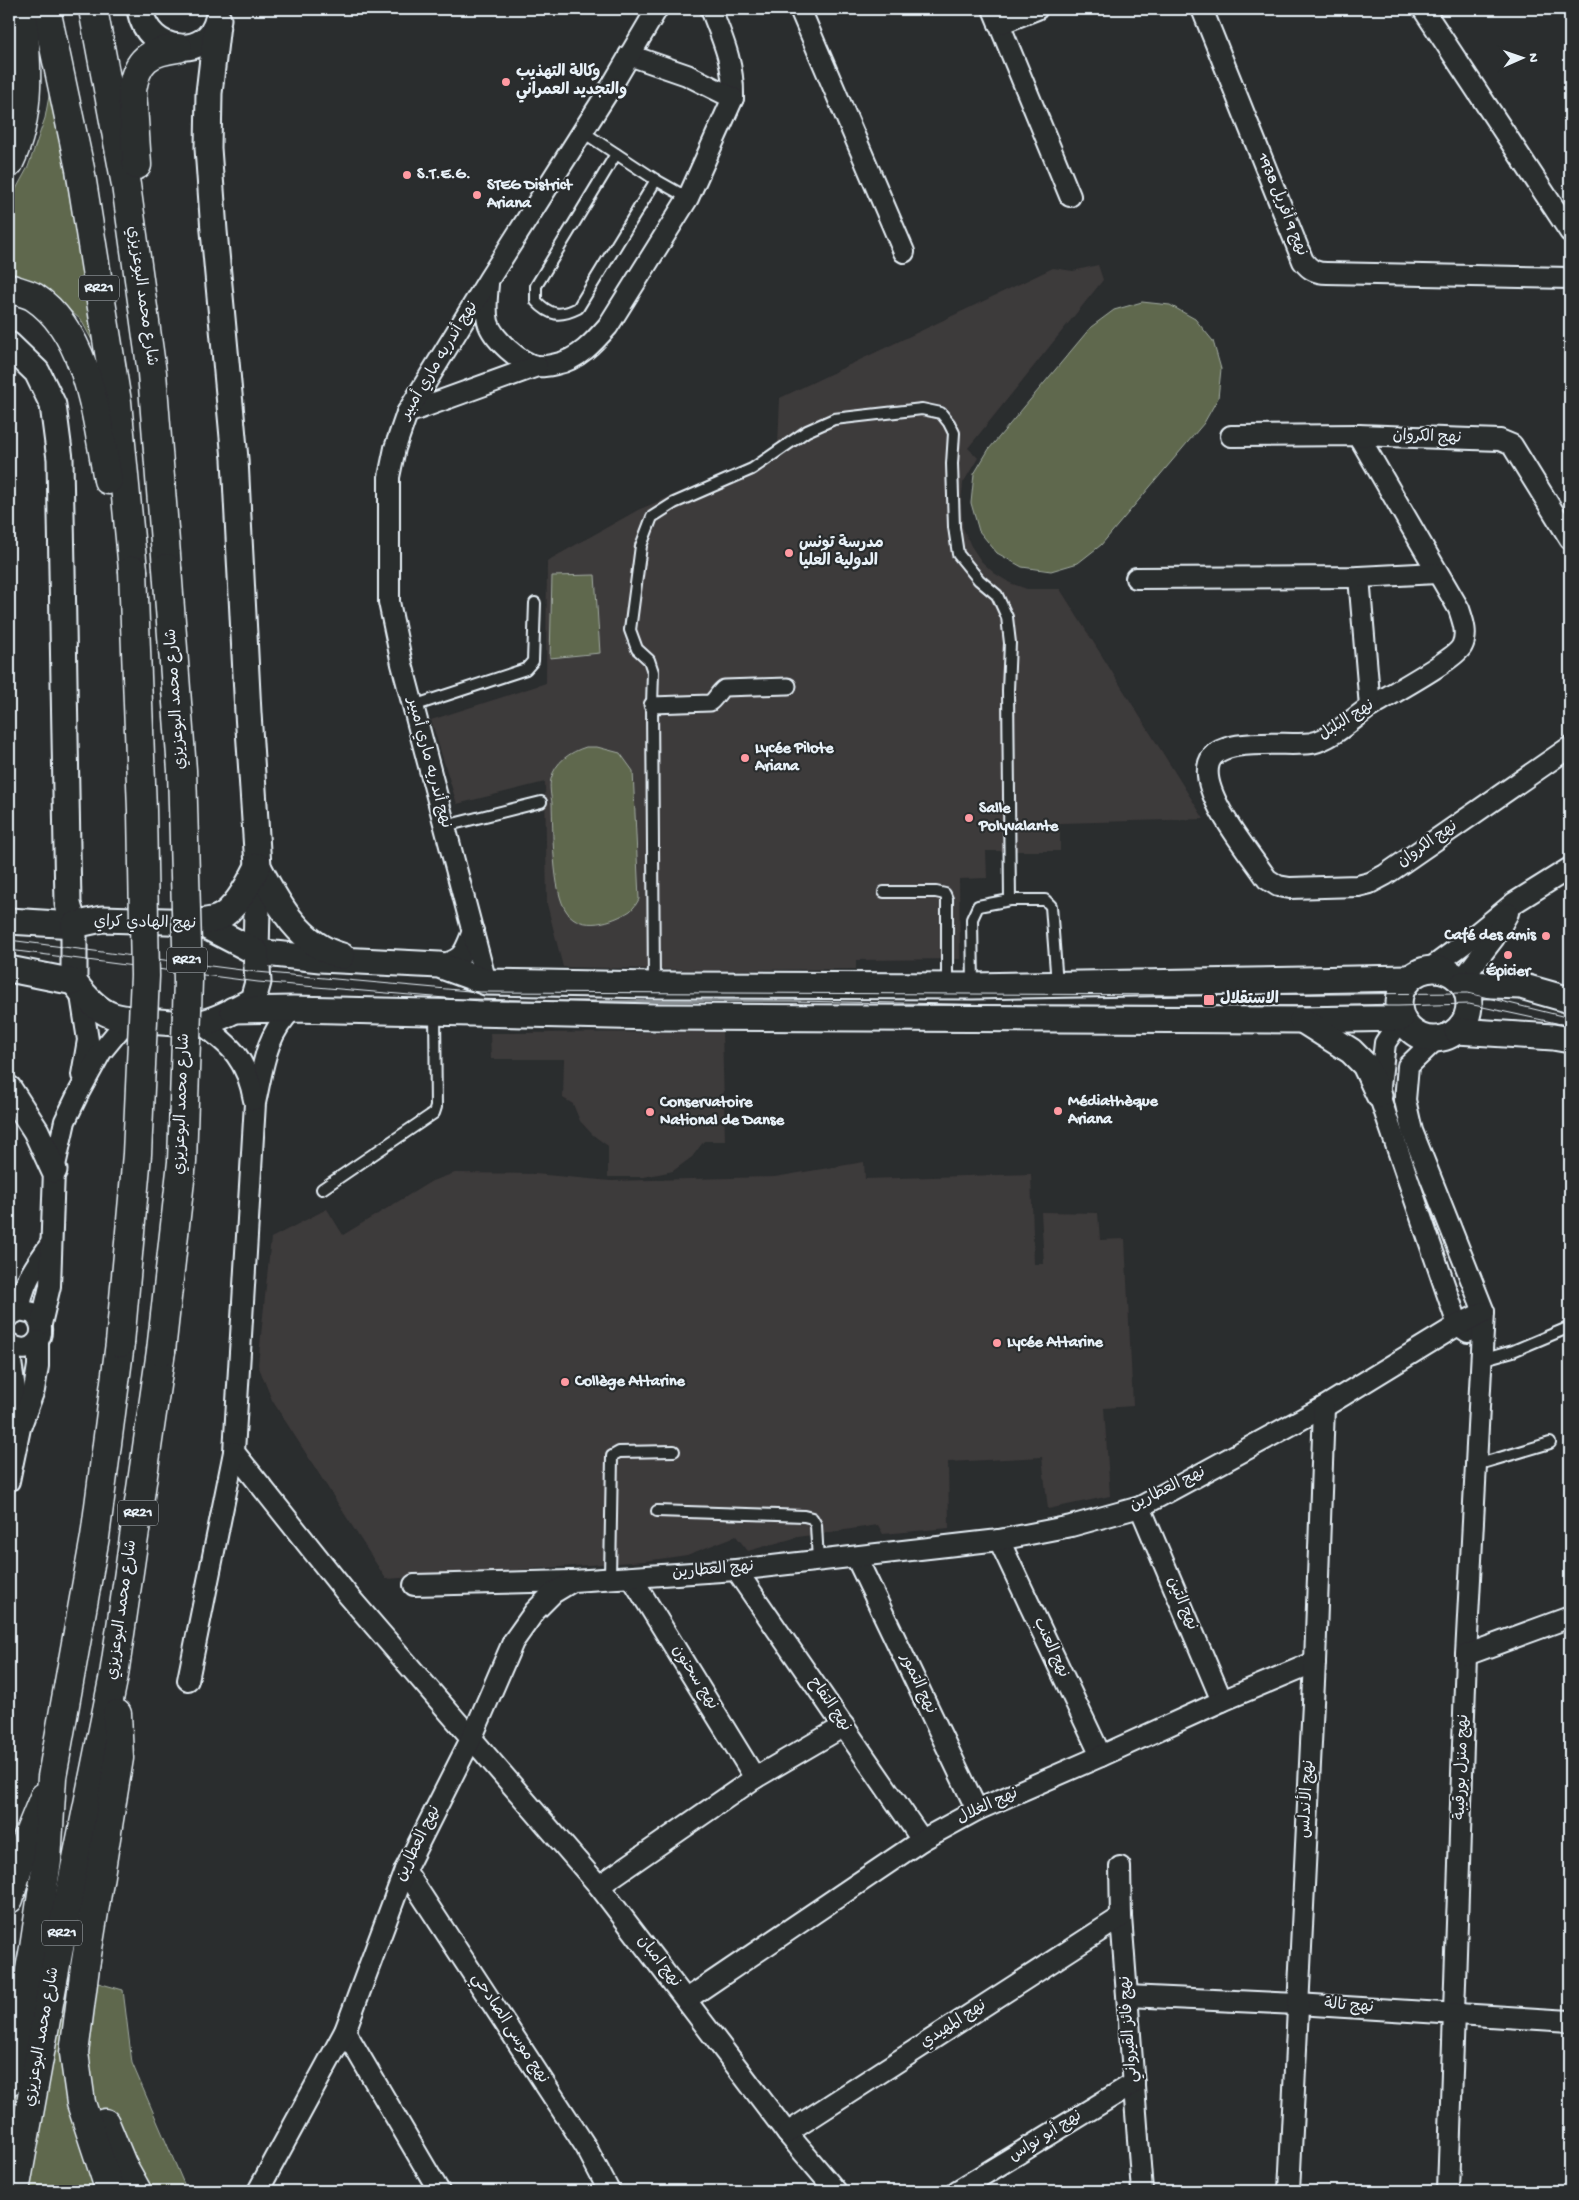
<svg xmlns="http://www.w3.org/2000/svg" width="1579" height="2200" viewBox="0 0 1579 2200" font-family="'Gochi Hand','Playpen Sans Arabic',sans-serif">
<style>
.built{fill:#3e3a3b}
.green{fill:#5e674e;stroke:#a3aca3}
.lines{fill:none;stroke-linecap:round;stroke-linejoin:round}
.service-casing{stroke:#e8f1f8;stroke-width:14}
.pedestrian-casing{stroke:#e8f1f8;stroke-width:19}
.minor-casing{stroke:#e8f1f8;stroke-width:24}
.tertiary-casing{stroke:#e8f1f8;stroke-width:29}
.motorway-casing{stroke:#e8f1f8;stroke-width:31}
.service{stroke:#2a2d2e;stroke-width:10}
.pedestrian{stroke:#2a2d2e;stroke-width:15}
.minor{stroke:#2a2d2e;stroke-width:20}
.tertiary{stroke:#2a2d2e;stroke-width:25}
.motorway{stroke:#2a2d2e;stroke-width:28}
.tram{stroke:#e8f1f8;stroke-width:1}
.motorway-bridge-casing{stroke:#e8f1f8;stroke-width:31;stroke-linecap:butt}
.motorway-bridge{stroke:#2a2d2e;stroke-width:28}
.poi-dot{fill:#ff9aa2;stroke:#2a2d2e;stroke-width:2}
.labels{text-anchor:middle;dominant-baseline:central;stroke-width:4.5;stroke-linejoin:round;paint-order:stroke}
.shield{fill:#2a2d2e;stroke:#afb6bb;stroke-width:1}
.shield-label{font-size:15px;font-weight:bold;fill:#e8f1f8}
.poi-label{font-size:16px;font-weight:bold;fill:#e8f1f8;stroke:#2a2d2e;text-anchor:start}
.street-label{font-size:16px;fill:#e8f1f8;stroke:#2a2d2e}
</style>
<rect width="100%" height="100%" fill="#2a2d2e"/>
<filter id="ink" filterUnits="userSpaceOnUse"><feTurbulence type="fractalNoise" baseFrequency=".02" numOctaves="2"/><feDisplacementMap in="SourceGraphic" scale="10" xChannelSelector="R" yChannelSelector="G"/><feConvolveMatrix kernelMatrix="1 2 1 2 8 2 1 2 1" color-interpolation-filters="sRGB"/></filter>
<g filter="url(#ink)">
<g class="built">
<polygon points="1098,265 1103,280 968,448 978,458 963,483 961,503 963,528 971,546 981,561 994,573 1010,583 1027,589 1060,589 1204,819 1060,823 1060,851 986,851 987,878 959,879 960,959 856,960 856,969 705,970 563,967 547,904 545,782 457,804 431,720 546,683 547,561 638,510 705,482 748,467 778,446 780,398 1053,268 1073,271"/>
<polygon points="722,1032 725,1141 704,1141 692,1157 673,1171 644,1177 608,1177 608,1146 593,1135 580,1121 573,1104 563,1098 564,1059 491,1059 490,1033"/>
<polygon points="864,1162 865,1179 1031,1174 1034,1264 1044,1264 1041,1212 1098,1213 1100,1240 1125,1239 1133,1406 1104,1408 1110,1496 1048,1509 1042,1457 948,1462 949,1528 883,1534 878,1525 798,1537 748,1551 736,1536 687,1555 645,1561 386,1579 272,1400 258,1365 271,1238 327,1209 343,1235 432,1181 455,1173 535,1174 611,1181 775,1177"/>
</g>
<g class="green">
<polygon points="51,85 94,344 81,320 49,292 9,278 9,202 28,167 45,118"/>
<polygon points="1142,302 1170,305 1195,319 1213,341 1221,369 1218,398 1204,423 1101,545 1078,563 1051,571 1022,567 997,553 979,531 971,503 974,474 989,449 1091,327 1114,310"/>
<polygon points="595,575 600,653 550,658 552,576"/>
<path d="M586,747H597L620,753L633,771L639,899C637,903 634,908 630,911C613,922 581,932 567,912C552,893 553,828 552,803C551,796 549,786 551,779C555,762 570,752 586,747Z"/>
<polygon points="9,1958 123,1990 132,2063 187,2191 9,2191"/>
</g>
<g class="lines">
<g class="service-casing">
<g id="service">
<polyline points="583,132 656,180 688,198"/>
<path d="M616,154L536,286V301C550,316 560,317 578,308L656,180"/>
<polyline points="413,706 526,669 533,661 535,603"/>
<polyline points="445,826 541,802"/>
<polyline points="884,892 936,892 945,894 947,899 947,985"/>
<polyline points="1010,900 1045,900 1051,906 1057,984"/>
<polyline points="654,984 652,705 653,672 649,660 637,649 630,630 641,546 652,517 674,503 752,469 807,431 834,419 922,409 941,413 949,423 954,433 952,464 954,527 958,554 979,580 997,595 1007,617 1010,643 1008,690 1010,900 978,906 972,919 973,985"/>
<polyline points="322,1189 434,1113 436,1107 435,1013"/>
<polyline points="1481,1360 1513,1351 1570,1327"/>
<polyline points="1476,1465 1550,1443"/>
<polyline points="657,1511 804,1516 812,1518 816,1525 818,1561"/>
<polyline points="610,1578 612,1456 619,1452 674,1451"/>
</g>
</g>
<g class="pedestrian-casing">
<path id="pedestrian" d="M652,705L710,703C716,699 718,692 724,688L788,686"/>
</g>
<g class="minor-casing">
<g id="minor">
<path d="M711,9C723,40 734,64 733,98"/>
<polyline points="800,9 904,252"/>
<polyline points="993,9 1070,196"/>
<path d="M1202,9L1303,261C1310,270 1316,273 1327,273L1570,278"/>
<polyline points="1423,9 1570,232"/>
<polyline points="999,24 1037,9"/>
<path d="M488,284C487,297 485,309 488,322C492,338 521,364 537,366C543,367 551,365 556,364C578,360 594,342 608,326L688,198L733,98L687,75L629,55"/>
<polyline points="407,413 537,366"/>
<path d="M1358,435L1459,609C1463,621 1468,634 1462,646C1455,660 1387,696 1370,707C1352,719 1334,738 1312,743C1289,747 1218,735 1209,763C1199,794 1250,853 1267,879L1278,886L1290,888L1358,886L1370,883L1385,875L1570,747"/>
<polyline points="1231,436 1358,435 1500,440 1512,445 1570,539"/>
<polyline points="1359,577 1370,707"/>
<polyline points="1136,578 1359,577 1437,573"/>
<path d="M439,965C464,960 464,953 473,931"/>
<polyline points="1431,968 1465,943 1514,903 1570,868"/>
<polyline points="1461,981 1494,938 1508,913"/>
<polyline points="486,982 402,664 389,602 389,477 395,448 407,413 489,279 611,87 657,9"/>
<polyline points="80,989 88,1040 82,1075"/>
<path d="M293,1009C265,1035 263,1068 255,1103L234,1452L347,1594L599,1886L787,2133L836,2191"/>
<polyline points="1401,1019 1385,1043 1379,1095 1458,1325 1468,1332"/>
<path d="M200,1023C232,1046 247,1060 254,1100"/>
<polyline points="1436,1039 1408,1066 1405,1100 1412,1131 1484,1312 1466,1655 1448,2191"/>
<path d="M20,1310C22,1283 35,1267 50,1245"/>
<path d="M9,1316L20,1310L33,1313C54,1333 30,1361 9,1343"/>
<polyline points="41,1324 50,1286 54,1170 65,1121 79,1092 101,1052 128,1019"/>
<polyline points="11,1345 11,1362 20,1424"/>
<polyline points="9,1481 20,1428 34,1390 38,1366 38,1341"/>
<polyline points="1140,1507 1222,1701"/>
<polyline points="999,1540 1101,1756"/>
<polyline points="856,1557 977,1810"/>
<polyline points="736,1570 922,1840"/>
<polyline points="632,1578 755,1778"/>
<polyline points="414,1585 571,1581"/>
<polyline points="1466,1655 1570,1617"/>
<polyline points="188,1680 234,1452"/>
<polyline points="1120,1867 1121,1917 1142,2191"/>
<polyline points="405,1870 586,2147 609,2191"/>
<polyline points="599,1886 755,1778 844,1726"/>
<polyline points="1128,1996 1297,2004 1570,2021"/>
<polyline points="687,1999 922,1840 977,1810 1101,1756 1222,1701 1315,1662"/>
<polyline points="345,2031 439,2191"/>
<polyline points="787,2133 1121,1917"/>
<polyline points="258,2191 345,2031 405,1870 472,1737 513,1642 535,1611 553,1593 573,1581 736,1570 999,1540 1071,1526 1140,1507 1324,1407 1458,1325 1484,1312"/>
<polyline points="957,2191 1134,2083"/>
<polyline points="1289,2191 1315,1662 1324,1407"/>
</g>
</g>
<g class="tertiary-casing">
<g id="tertiary">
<path d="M140,9C147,56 209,60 218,19"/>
<polyline points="217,24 209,93 208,148 214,231 235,459 248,713 258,866 256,952 320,959 439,965 486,982 654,985 973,986 1408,978"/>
<polyline points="9,345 37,372 53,405 60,459 68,904 74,925 9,921"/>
<path d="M260,870C278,904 301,946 342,956"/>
<path d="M102,919L198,922L256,952L258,982L253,1000C238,1008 217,1021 200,1023C185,1025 124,1020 111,1015C95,1009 83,994 74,982V925Z"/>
<path d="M198,922C204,921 212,921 218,918C235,911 250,882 258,866"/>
<circle cx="1434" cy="1004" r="35"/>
<polyline points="9,969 74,982"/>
<polyline points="1463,984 1521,986 1570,1000"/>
<polyline points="233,1010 293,1009 656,1017 1302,1020 1401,1018"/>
<polyline points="1302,1020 1351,1051 1365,1065 1379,1095"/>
<polyline points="1457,1031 1553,1037 1570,1040"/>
<polyline points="9,1089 36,1131 54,1170"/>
</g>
</g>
<g class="motorway-casing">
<g id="motorway">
<polyline points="46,9 80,169 117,402 133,570"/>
<polyline points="93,9 126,185 152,373 167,568"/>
<path d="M9,163C32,115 27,60 22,9"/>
<path d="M137,165L132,90C137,59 149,52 178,48"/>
<path d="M9,288C17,291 27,293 34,297C89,333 97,421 108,480"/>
<polyline points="9,1899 24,1846 44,1797"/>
<polyline points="9,2081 34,1948 47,1861 52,1777 95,1537 120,1343"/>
<polyline points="105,2123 122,2164 137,2191"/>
<polyline points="15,2191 58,1953 114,1675 161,1351"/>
<polyline points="110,2191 81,2103 74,2053 85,1967 119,1758 117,1714"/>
</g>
</g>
<use href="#service" class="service"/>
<use href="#pedestrian" class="pedestrian"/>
<use href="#minor" class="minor"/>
<use href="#tertiary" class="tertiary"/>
<use href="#motorway" class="motorway"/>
<g class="tram">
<polyline points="9,940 257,972 480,992 1210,995 1468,993 1570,1018"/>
<polyline points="9,950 258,982 480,1001 792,1001 1007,1005 1398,1006 1469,1004 1570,1026"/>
</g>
<g class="motorway-bridge-casing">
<g id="motorway-bridge">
<polyline points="120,1343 137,1154 145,976 142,810 133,570"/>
<polyline points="161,1351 182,1162 188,980 182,770 167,568"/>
</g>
</g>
<use href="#motorway-bridge" class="motorway-bridge"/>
</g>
</g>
<g class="poi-dot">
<circle cx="506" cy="82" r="5"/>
<circle cx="407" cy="175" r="5"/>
<circle cx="477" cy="195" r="5"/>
<circle cx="789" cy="553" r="5"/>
<circle cx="745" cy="758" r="5"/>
<circle cx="969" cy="818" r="5"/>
<circle cx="1546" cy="936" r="5"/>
<circle cx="1508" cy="955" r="5"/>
<rect x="1203" y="994" width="12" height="12" rx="2.5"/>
<circle cx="1058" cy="1111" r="5"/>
<circle cx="650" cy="1112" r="5"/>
<circle cx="997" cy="1343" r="5"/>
<circle cx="565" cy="1382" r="5"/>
</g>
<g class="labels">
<g class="shield">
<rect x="79" y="275.5" width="40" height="25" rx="4"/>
<rect x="167" y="947.5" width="40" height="25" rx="4"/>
<rect x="118" y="1500.5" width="40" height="25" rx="4"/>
<rect x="42" y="1920.5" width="40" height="25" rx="4"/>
</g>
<g class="shield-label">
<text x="99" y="288">RR21</text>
<text x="187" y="960">RR21</text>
<text x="138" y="1513">RR21</text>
<text x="62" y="1933">RR21</text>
</g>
<g class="poi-label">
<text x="516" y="73">وكالة التهذيب<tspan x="516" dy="18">والتجديد العمراني</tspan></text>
<text x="417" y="175">S.T.E.G.</text>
<text x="487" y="186">STEG District<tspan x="487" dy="18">Ariana</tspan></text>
<text x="799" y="544">مدرسة تونس<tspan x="799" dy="18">الدولية العليا</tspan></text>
<text x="755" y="749">Lycée Pilote<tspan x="755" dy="18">Ariana</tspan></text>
<text x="979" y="809">Salle<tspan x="979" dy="18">Polyvalante</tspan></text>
<text x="1536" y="936" text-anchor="end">Café des amis</text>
<text x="1508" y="972" text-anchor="middle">Épicier</text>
<text x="1220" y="1000">الاستقلال</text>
<text x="1068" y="1102">Médiathèque<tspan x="1068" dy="18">Ariana</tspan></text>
<text x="660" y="1103">Conservatoire<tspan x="660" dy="18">National de Danse</tspan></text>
<text x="1007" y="1343">Lycée Attarine</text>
<text x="575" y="1382">Collège Attarine</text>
</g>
<g class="street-label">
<text transform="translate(1281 205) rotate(68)">نهج 9 أفريل 1938</text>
<text transform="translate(141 296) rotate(82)">شارع محمد البوعزيزي</text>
<text transform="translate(440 361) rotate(-59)">نهج أندريه ماري أمبير</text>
<text transform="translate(1427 438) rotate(2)">نهج الكروان</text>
<text transform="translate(177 699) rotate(-94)">شارع محمد البوعزيزي</text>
<text transform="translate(1347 721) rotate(-32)">نهج البلبل</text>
<text transform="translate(428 763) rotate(75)">نهج أندريه ماري أمبير</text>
<text transform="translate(1428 845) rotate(-35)">نهج الكروان</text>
<text transform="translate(145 924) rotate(1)">نهج الهادي كراي</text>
<text transform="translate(183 1104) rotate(-88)">شارع محمد البوعزيزي</text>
<text transform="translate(1168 1490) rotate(-26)">نهج العطارين</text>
<text transform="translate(713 1571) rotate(-5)">نهج العطارين</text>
<text transform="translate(1181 1604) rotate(67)">نهج التين</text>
<text transform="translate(123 1610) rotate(-82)">شارع محمد البوعزيزي</text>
<text transform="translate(1050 1648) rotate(65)">نهج العنب</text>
<text transform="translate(694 1678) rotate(58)">نهج سحنون</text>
<text transform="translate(917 1684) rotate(65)">نهج التمور</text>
<text transform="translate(829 1705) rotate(55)">نهج التفاح</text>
<text transform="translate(1463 1767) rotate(-88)">نهج منزل بورقيبة</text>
<text transform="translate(1308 1799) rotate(-87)">نهج الأندلس</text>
<text transform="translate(988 1807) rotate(-25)">نهج الغلال</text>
<text transform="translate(419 1844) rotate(-64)">نهج العطارين</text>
<text transform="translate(658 1962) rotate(52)">نهج امبان</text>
<text transform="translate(1349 2007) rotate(4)">نهج تالة</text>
<text transform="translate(954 2025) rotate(-33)">نهج المهيدي</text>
<text transform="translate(509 2029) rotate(57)">نهج موسى الصادحي</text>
<text transform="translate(1130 2029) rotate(-94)">نهج فائز القيرواني</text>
<text transform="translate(43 2037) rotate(-80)">شارع محمد البوعزيزي</text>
<text transform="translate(1046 2137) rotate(-32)">نهج أبو نواس</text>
</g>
</g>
<rect width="1579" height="2200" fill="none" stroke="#2a2d2e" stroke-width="30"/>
<rect x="15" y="15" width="1549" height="2170" fill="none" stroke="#e8f1f8" stroke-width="2" filter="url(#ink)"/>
<g transform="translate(1522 58) rotate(88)" stroke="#2a2d2e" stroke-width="4" paint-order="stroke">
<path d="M0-4L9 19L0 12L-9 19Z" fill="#e8f1f8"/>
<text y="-8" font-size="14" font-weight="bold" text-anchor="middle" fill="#e8f1f8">N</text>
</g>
</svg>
